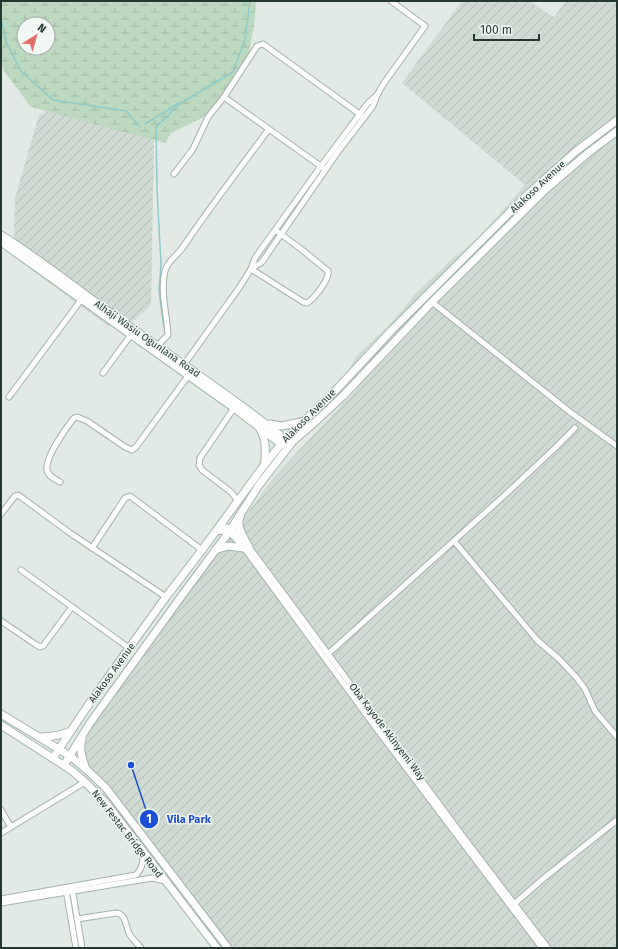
<svg xmlns="http://www.w3.org/2000/svg" width="618" height="949" viewBox="0 0 618 949" font-family="'Fira Sans',sans-serif">
<style>
.industrial{fill:url(#industrial-furrows);fill-rule:evenodd}
.wetland{fill:url(#wetland-marsh);fill-rule:evenodd}
.lines{fill:none;stroke-linecap:round;stroke-linejoin:round}
.stream{stroke:#8ecac8;stroke-width:1.5}
.street-casing{stroke:#a4b1aa;stroke-width:7}
.secondary-casing{stroke:#a1b4aa;stroke-width:9}
.street{stroke:#fff;stroke-width:5}
.secondary{stroke:#fff;stroke-width:7}
.labels{text-anchor:middle;dominant-baseline:central;stroke-width:3;stroke-linejoin:round;paint-order:stroke}
.street-label{font-size:10px;fill:#23392f;stroke:#f1f7f3}
.leader{fill:none;stroke:#1d4ed8;stroke-width:1.5}
.callout-dot{fill:#1d4ed8;stroke:#f1f7f3;stroke-width:1.5}
.mark-label{font-size:12px;text-anchor:middle;font-weight:bold;fill:#fff}
.callout-label{font-size:11px;text-anchor:middle;font-weight:bold;fill:#1d4ed8;stroke:#f1f7f3;stroke-width:3;stroke-linejoin:round;paint-order:stroke}
</style>
<defs>
<pattern id="industrial-furrows" width="10" height="10" patternUnits="userSpaceOnUse"><rect width="10" height="10" fill="#cfdad3"/><path d="M-1 1l2-2M0 10L10 0M9 11l2-2" fill="none" stroke="#b1bcb5"/></pattern>
<pattern id="wetland-marsh" width="20" height="14" patternUnits="userSpaceOnUse"><rect width="20" height="14" fill="#bcd9bf"/><path d="M1 5h8M5 5V1M11 12h8M15 12V8" fill="none" stroke="#a1bba4"/></pattern>
</defs>
<rect width="100%" height="100%" fill="#e1eae4"/>
<g class="industrial">
<path d="M116,1L140,118L154,140L151,305L135,320L108,326L13,256L15,198L39,115L45,114L49,105L45,87L7,18ZM24,24H48V48H24Z"/>
<polygon points="462,1 529,1 554,17 566,1 617,1 617,948 230,948 140,828 81,763 79,740 274,477 357,389 349,370 356,356 391,323 415,295 451,260 478,238 525,185 402,83"/>
</g>
<path class="wetland" d="M1,1H256L254,26L249,53L225,101L200,119L171,133L165,143L31,107L4,71L1,61ZM24,24H48V48H24Z"/>
<g class="lines">
<g class="stream">
<polyline points="1,19 6,42 21,71 53,100 126,111 139,126"/>
<polyline points="183,102 233,72 245,39 250,1"/>
<polyline points="145,124 179,103"/>
<polyline points="164,328 159,291 161,264 157,189 156,127 182,102"/>
</g>
<g class="street-casing">
<g id="street">
<polyline points="224,97 257,46 263,44 361,115"/>
<polyline points="174,174 193,149 208,117 224,97 322,167"/>
<polyline points="251,269 262,262 337,153 373,106 377,95 384,83 425,26 391,1"/>
<path d="M251,269L303,302L307,303C314,299 330,279 328,271L301,249L278,232"/>
<polyline points="432,302 570,412 617,446"/>
<path d="M157,346L168,335C167,314 160,292 165,271C168,260 177,256 183,247C210,207 240,168 269,129"/>
<polyline points="183,366 239,288 251,269 255,258 321,166 368,103 377,95"/>
<polyline points="103,373 133,332"/>
<polyline points="9,397 81,300"/>
<polyline points="234,408 200,458 199,465 202,470 231,492 238,501"/>
<path d="M60,482C55,479 48,476 47,470C45,457 66,428 74,418L77,417L87,421L125,447L132,450L136,447L188,376"/>
<polyline points="1,514 15,496 18,495 21,497 70,533 166,597"/>
<polyline points="220,526 232,528 252,551 462,835 548,948"/>
<polyline points="216,531 229,532 244,548 376,728 542,948"/>
<polyline points="454,541 537,640 558,658 576,677 585,689 595,711 617,737"/>
<polyline points="92,548 125,498 130,496 202,550"/>
<polyline points="21,570 129,648"/>
<polyline points="1,621 35,644 40,647 43,646 72,607"/>
<polyline points="329,653 506,494 554,449 575,428"/>
<polyline points="1,810 11,827"/>
<polyline points="1,833 85,782"/>
<polyline points="72,888 82,948"/>
<polyline points="66,890 76,948"/>
<path d="M1,899L136,875C143,868 143,861 143,852"/>
<polyline points="1,903 152,878 165,881"/>
<polyline points="513,905 544,878 617,820"/>
<path d="M77,919L116,913C126,914 125,925 129,933C131,938 137,943 141,948"/>
</g>
</g>
<g class="secondary-casing">
<g id="secondary">
<path d="M1,235C40,259 75,288 112,314C168,354 225,392 279,434L285,441H288"/>
<polyline points="1,242 234,408 281,444 285,445"/>
<polyline points="270,424 282,426 305,421"/>
<path d="M260,429C267,441 265,451 265,464"/>
<path d="M240,517C236,527 244,538 249,547"/>
<polyline points="215,550 228,546 244,548"/>
<polyline points="1,714 70,756 86,769 106,788 228,948"/>
<polyline points="1,725 71,770 85,782 107,804 217,948"/>
<path d="M39,737C51,737 60,736 71,731"/>
<path d="M82,738C79,750 82,758 86,769"/>
<polyline points="53,758 91,701 166,597 202,550 265,464 281,444 337,389 391,331 528,194 575,152 617,120"/>
<polyline points="64,765 90,723 183,594 229,532 259,485 293,441 314,423 343,396 432,302 546,189 588,153 617,131"/>
</g>
</g>
<use href="#street" class="street"/>
<use href="#secondary" class="secondary"/>
</g>
<g class="labels">
<g class="street-label">
<text transform="translate(538 187) rotate(-43)">Alakoso Avenue</text>
<text transform="translate(147 339) rotate(35)">Alhaji Wasiu Ogunlana Road</text>
<text transform="translate(309 416) rotate(-45)">Alakoso Avenue</text>
<text transform="translate(112 673) rotate(-54)">Alakoso Avenue</text>
<text transform="translate(387 732) rotate(53)">Oba Kayode Akinyemi Way</text>
<text transform="translate(127 834) rotate(52)">New Festac Bridge Road</text>
</g>
</g>
<path class="leader" d="M131 765L149 819"/>
<g class="callout-dot">
<circle cx="131" cy="765" r="4"/>
<circle cx="149" cy="819" r="10"/>
</g>
<g class="mark-label">
<text x="149" y="823">1</text>
</g>
<g class="callout-label">
<text x="189" y="823">Vila Park</text>
</g>
<rect width="618" height="949" fill="none" stroke="#23392f" stroke-width="4"/>
<g transform="translate(36 36) rotate(37)"><circle r="19" fill="#f1f7f3" stroke="#9faba5"/>
<path d="M0-3L7 15L0 10L-7 15Z" fill="#e36e66"/>
<text y="-6" font-size="11" font-weight="bold" text-anchor="middle" fill="#23392f">N</text>
</g>
<path d="M474 34v6h65v-6" fill="none" stroke="#23392f" stroke-width="2"/>
<text x="480" y="34" font-size="12" fill="#23392f" stroke="#f1f7f3" stroke-width="3" paint-order="stroke">100 m</text>
</svg>
